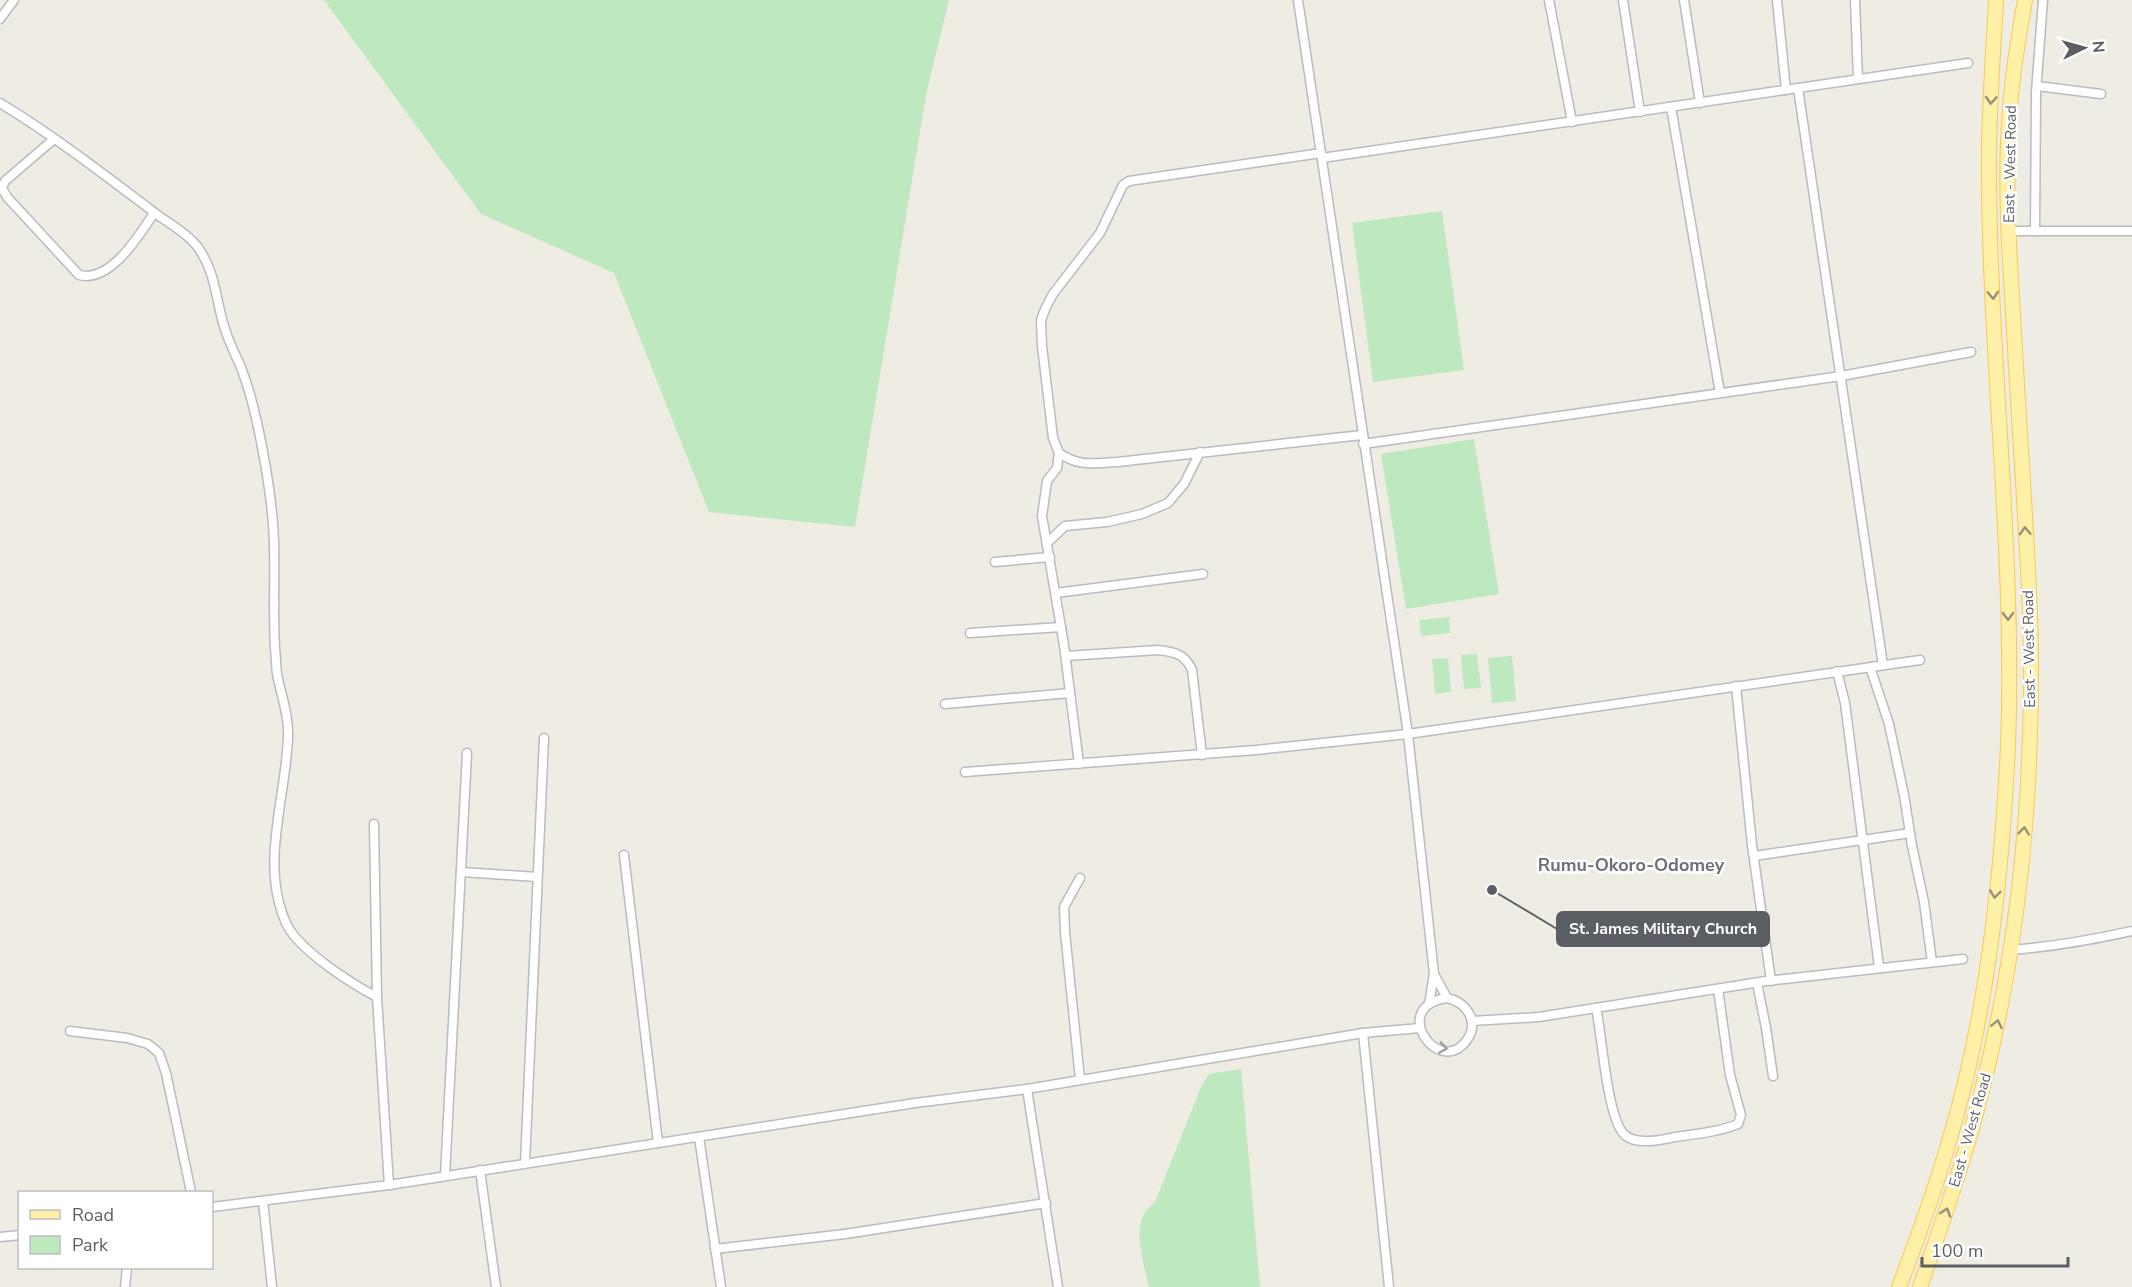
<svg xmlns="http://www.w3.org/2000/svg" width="2132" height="1287" viewBox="0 0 2132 1287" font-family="'Nunito Sans',sans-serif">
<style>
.green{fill:#bee8be}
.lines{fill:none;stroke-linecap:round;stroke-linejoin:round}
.minor-casing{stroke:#b8bbc0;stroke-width:11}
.primary-casing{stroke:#f9c951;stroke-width:16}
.minor{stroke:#fff;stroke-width:8}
.primary{stroke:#fff0a7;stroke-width:14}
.oneway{stroke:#94927b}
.oneway2{stroke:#9d9fa2}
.labels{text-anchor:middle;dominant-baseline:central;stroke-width:5;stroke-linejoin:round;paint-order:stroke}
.street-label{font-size:15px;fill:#5b5f64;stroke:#fff}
.quarter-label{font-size:18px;font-weight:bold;fill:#6c7177;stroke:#fff}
.leader{fill:none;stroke:#5b5f64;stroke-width:2}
.callout-dot{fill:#5b5f64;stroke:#fff;stroke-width:2}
.callout{fill:#5b5f64;stroke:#5b5f64;stroke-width:2}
.callout-label{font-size:16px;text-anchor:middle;font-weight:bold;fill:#fff}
</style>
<rect width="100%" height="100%" fill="#efece3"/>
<g class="green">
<polygon points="324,0 949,0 926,95 855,527 709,512 614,273 481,214"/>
<polygon points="1442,211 1464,370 1373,382 1352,223"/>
<polygon points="1474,439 1499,594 1406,609 1381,454"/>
<polygon points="1449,617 1450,633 1421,636 1419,620"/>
<polygon points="1477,654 1481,688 1464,689 1461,655"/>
<polygon points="1512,656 1516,701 1492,703 1488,658"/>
<polygon points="1448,658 1451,692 1435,694 1432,659"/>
<path d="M1241,1069L1260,1287H1149C1145,1269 1134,1234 1143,1216C1145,1211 1151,1206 1155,1202L1201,1087L1209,1074Z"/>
</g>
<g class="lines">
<g class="minor-casing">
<g id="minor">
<polyline points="1298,0 1408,734 1434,974 1429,1004"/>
<polyline points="1549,0 1572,122"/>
<polyline points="1623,0 1640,112"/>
<polyline points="1684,0 1700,103"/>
<polyline points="1777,0 1786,90"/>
<polyline points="1855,0 1858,79"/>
<polyline points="0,19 14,0"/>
<polyline points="2037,86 2101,94"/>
<polyline points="1798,88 1883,665"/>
<path d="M0,103C53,135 102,173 151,210C167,223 184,230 197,246C216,272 215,297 224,326C228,340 234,352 240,365C250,390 257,420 262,447C268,478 273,511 274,542C275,577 273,612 275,648C276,657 276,666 277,674C281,695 289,715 288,737C286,798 259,866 287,925C300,951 352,984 377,997"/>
<polyline points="1671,107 1720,393"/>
<path d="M54,139L5,181L2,188L7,197L79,275C111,283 140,234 154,213"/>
<polyline points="1322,158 1968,63"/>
<polyline points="2009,231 2132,231"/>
<polyline points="2035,231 2036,92 2043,0"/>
<polyline points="1363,444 1841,376 1971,352"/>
<path d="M1059,453C1079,467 1093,463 1117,462L1362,435"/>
<polyline points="1047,543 1065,526 1107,522 1142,514 1168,503 1184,484 1200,452"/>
<polyline points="995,562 1050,557"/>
<polyline points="1056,593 1203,574"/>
<polyline points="970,633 1061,627"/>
<path d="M1066,656L1158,650C1175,652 1185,654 1192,670L1202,755"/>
<polyline points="1870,667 1889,724 1904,795 1912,846 1924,902 1932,962"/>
<polyline points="1837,671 1845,703 1879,967"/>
<polyline points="1736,686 1752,845 1771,981"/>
<polyline points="945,704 1070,693"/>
<polyline points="1079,764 1064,645 1042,516 1047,481 1057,468 1059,453 1053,438 1042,346 1041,320 1046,307 1053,294 1100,233 1123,185 1129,181 1321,153"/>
<polyline points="965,772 1256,750 1408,734 1920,660"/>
<polyline points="374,824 377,997 389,1185"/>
<polyline points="624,855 658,1143"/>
<polyline points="1754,856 1910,833"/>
<polyline points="462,872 537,877"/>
<path d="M2010,950C2051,947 2091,940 2132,931"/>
<path d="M1434,974L1447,998C1466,1002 1480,1021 1467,1040C1439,1079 1388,1006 1447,998"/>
<polyline points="1757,983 1766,1028 1773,1076"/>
<path d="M1596,1008C1602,1033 1607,1123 1626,1136C1638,1145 1661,1140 1675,1137C1696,1134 1718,1132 1738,1124L1741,1115L1730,1075L1718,989"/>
<polyline points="1472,1021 1539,1017 1766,981 1963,959"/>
<polyline points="70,1031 127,1038 148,1044 159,1053 166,1073 191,1192"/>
<polyline points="1363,1033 1389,1287"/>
<polyline points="1080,1079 1065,932 1064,907 1080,878"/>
<polyline points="1027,1089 1058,1287"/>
<polyline points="699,1137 721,1287"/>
<polyline points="525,1163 544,738"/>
<polyline points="480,1170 496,1287"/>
<polyline points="445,1176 467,753"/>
<polyline points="263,1201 272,1287"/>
<polyline points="212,1207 389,1185 915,1103 1027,1089 1363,1033 1420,1028"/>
<polyline points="0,1237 20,1235"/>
<polyline points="715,1249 845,1234 1046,1203"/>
<polyline points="125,1287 127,1268"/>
</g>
</g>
<g class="primary-casing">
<g id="primary">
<path d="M1899,1287C1933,1198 1964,1105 1980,1011C1996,924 2004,833 2008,745C2015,555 1990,366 1989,176C1988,118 1993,59 1996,0"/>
<path d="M1920,1287C1942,1223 1965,1159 1981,1094C2021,938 2035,774 2030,613C2026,513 2018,413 2013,313C2009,250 2005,186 2009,123C2011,81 2018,41 2025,0"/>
</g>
</g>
<use href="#minor" class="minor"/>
<use href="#primary" class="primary"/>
</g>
<defs><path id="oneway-chevron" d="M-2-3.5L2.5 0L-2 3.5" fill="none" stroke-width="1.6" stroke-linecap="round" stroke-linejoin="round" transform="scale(1.5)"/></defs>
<g class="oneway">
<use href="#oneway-chevron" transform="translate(1991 100) rotate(93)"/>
<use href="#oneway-chevron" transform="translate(1993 295) rotate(87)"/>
<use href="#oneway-chevron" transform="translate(2025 531) rotate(-93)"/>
<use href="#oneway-chevron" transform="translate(2008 616) rotate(89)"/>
<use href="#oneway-chevron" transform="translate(2024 831) rotate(-84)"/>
<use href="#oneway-chevron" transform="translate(1995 894) rotate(97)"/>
<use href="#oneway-chevron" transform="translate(1997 1024) rotate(-78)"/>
<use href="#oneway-chevron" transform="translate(1946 1212) rotate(-72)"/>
</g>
<use class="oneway2" href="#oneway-chevron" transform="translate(1443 1048) rotate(9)"/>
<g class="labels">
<g class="street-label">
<text transform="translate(2010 164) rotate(-89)">East - West Road</text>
<text transform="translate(2029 649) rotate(-91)">East - West Road</text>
<text transform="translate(1970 1130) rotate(-74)">East - West Road</text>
</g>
<g class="quarter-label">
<text x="1631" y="865">Rumu-Okoro-Odomey</text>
</g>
</g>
<path class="leader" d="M1492 890L1557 929"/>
<circle class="callout-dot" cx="1492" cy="890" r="6"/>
<rect class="callout" x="1557" y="912" width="212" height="34" rx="6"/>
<g class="callout-label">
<text x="1663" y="934">St. James Military Church</text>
</g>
<rect x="18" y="1191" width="195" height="78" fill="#ffffff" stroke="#bdbfc1" stroke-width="1.5"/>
<rect x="30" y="1210" width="30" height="9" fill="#fff0a7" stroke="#bdbfc1" stroke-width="1.5"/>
<text x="72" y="1221" font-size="18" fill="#5b5f64">Road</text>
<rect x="30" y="1236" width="30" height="18" fill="#bee8be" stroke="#bdbfc1" stroke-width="1.5"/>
<text x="72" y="1251" font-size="18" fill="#5b5f64">Park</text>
<g transform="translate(2084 48) rotate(85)" stroke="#ffffff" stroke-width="4.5" paint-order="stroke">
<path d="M0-4.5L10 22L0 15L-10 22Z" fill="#5b5f64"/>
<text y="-9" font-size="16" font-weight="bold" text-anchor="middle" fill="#5b5f64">N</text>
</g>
<path d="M1922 1257v9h146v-9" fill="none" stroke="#5b5f64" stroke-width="3"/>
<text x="1931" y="1257" font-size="18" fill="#5b5f64" stroke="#ffffff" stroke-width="4.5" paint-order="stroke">100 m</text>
</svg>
